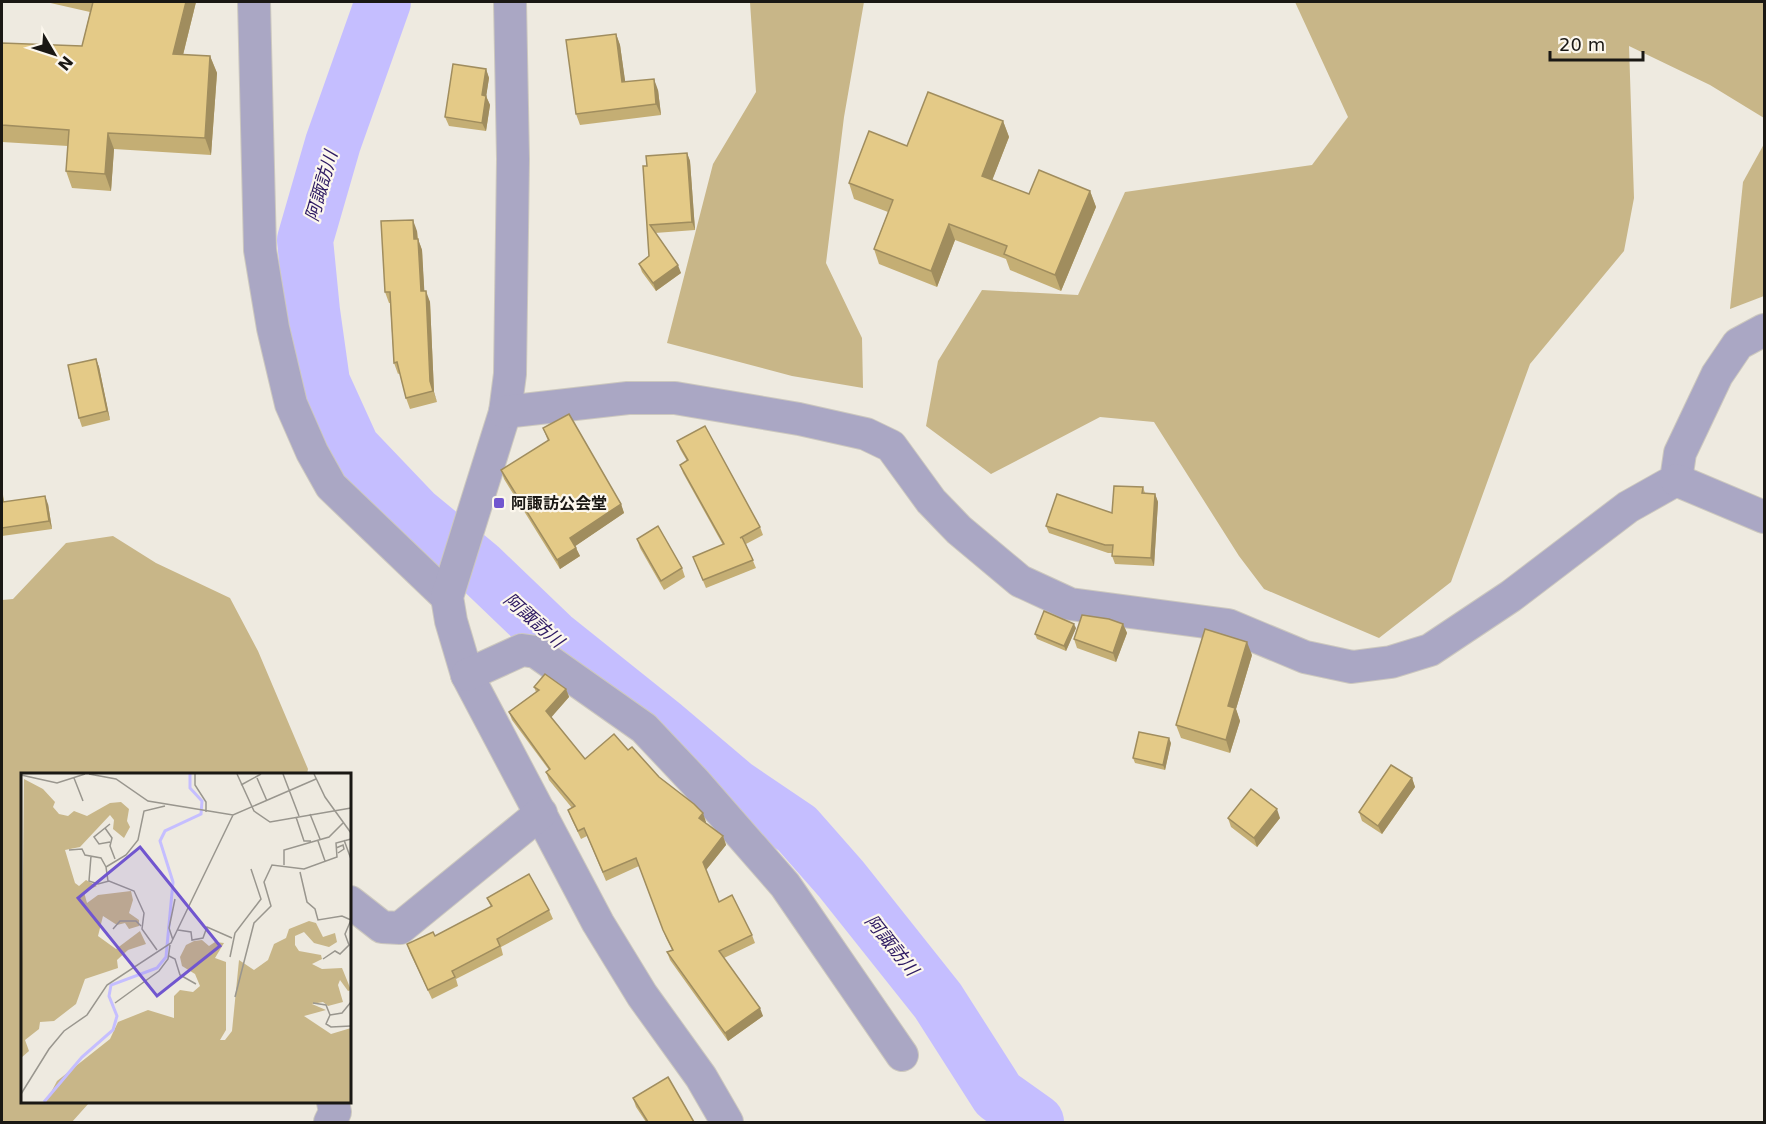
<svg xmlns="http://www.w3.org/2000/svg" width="1766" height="1124" viewBox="0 0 1766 1124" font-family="'DejaVu Sans','Noto Sans JP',sans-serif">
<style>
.green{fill:#c8b688}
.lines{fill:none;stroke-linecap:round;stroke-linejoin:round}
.river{stroke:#c5beff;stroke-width:56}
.street-casing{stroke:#ccc8bf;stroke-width:34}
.street{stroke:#aaa7c4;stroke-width:32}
.wall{fill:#c4ae74}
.shaded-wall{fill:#a08d5e}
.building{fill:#e4ca87;stroke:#a08d5e;stroke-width:1.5}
.poi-dot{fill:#7156cf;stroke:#fcf7ed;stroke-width:2}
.labels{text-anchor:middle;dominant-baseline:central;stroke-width:4.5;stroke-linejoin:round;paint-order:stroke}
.poi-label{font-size:16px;font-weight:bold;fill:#1a1814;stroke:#fcf7ed;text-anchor:start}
.water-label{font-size:18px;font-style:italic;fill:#2d1962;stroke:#fcf7ed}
.inset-river{fill:none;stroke:#c5beff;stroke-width:3}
.inset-road{fill:none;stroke:#99968e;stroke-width:1.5}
.view{fill:#7156cf;fill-opacity:0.15;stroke:#7156cf;stroke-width:3}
.inset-edge{fill:none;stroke:#1a1814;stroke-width:3}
</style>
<rect width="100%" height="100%" fill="#eeeae0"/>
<g class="green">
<polygon points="750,2 864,2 844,117 826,263 862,338 863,388 792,376 667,343 713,164 756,92"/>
<polygon points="1295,2 1764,2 1764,118 1710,85 1629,46 1634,198 1624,251 1530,364 1451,582 1379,638 1264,589 1239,556 1154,422 1100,417 991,474 926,426 938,361 982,290 1078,295 1125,192 1312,165 1348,117"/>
<polygon points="1764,144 1764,296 1730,309 1743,182"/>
<polygon points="113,536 156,563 230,598 258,651 308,769 307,774 22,774 22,1102 88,1102 89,1103 72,1122 2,1122 2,600 13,599 66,543"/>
</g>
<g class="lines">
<polyline class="river" points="383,2 333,143 305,240 312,311 322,382 352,448 415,514 479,567 552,637 662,725 735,787 797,829 841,879 938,1001 998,1095 1036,1122"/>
<g class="street-casing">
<g id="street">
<polyline points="254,2 260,250 273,328 291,404 312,452 331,486 447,597"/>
<polyline points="510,2 513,159 510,374 505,412 447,597 451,621 467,675 598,923 642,995 701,1077 727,1122"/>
<polyline points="505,412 628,398 675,398 799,419 866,434 891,446 931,501 959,530 1020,581 1070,604 1228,625 1305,657 1352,667 1391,662 1430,650 1511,596 1628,507 1676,480 1680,453 1717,375 1738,344 1764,330"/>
<polyline points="1676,480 1764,517"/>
<polyline points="467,675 522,650 536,652 644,728 695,782 785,885 902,1055"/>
<polyline points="350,902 382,927 400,928 541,813"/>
<polyline points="330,1122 335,1112 333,1102"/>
</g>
</g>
<use href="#street" class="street"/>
</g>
<g class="wall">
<polygon points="46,2 196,2 183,55 210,56 217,73 211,155 114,149 111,191 72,188 66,171 68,146 2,142 2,43 82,46 90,12"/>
<polygon points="616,34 620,45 625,82 658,90 661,115 580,125 576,114"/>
<polygon points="486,69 489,78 486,96 490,105 486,131 449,126 445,117"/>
<polygon points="1003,121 1009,137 992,180 1029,194 1090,191 1096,207 1061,291 1010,270 1006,259 955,240 937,287 879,264 874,249 888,212 854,199 849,183 907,146"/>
<polygon points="687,153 690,161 695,230 655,233 681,273 656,291 642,272 639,264 649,256 647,166"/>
<polygon points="417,231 418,239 422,250 424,291 430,302 434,392 437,402 410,409 406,398 400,373 398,374 394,363 390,303 389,303 385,292"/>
<polygon points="96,359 99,367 110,420 82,427 79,418"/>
<polygon points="543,428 621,504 624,513 575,546 580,556 560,569 504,479 501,470 548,441"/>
<polygon points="677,441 760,527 763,535 746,544 756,568 706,588 693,557 723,545 683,473 680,465 687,461 680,449"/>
<polygon points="2,487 4,502 48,504 52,529 2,536"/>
<polygon points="1143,487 1145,493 1155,494 1158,502 1154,566 1115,564 1112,556 1112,553 1108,553 1049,533 1046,526 1112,513"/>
<polygon points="637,539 682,568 685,577 664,590 640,548"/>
<polygon points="1123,624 1127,633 1116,662 1077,648 1074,639"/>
<polygon points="1076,628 1066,651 1037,639 1035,634"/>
<polygon points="1252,655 1236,709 1240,721 1230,753 1181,738 1176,725"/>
<polygon points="534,687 566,689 569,697 551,717 585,759 628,750 659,777 706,822 705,822 723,836 726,845 706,870 719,902 752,935 755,943 724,958 763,1016 728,1041 670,960 667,952 672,950 666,938 639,866 606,881 587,836 581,839 571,818 568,810 572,808 549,780 546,772 549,770 512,720 509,712 536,692"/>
<polygon points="1171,743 1165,770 1135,763 1133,758"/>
<polygon points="1412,778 1415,787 1382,834 1362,821 1359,812"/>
<polygon points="1228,818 1280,818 1257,847 1231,827"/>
<polygon points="487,898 549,910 553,919 501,947 503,955 456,979 458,986 432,999 410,953 407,944 435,936 491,907"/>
<polygon points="633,1098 694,1122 646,1122 636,1107"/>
</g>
<g class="shaded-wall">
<polygon points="186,2 196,2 179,71 173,54"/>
<polygon points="616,34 620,45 627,94 622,82"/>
<polygon points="210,56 217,73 211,155 205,138"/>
<polygon points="486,69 489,78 485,104 486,96 490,105 486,131 482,123 482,95"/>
<polygon points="654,79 658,90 661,115 656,104"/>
<polygon points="1003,121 1009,137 988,191 982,176"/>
<polygon points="108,133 114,149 111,191 105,174"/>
<polygon points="687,153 690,161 695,230 692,222"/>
<polygon points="1090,191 1096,207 1061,291 1055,275"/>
<polygon points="413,220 417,231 418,250 414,239"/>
<polygon points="949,224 955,240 937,287 931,271"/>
<polygon points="418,239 422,250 425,302 421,291"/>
<polygon points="678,265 681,273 656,291 653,283"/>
<polygon points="426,291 430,302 434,392 437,402 430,381"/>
<polygon points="96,359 99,367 110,420 107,411"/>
<polygon points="1155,494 1158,502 1154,566 1151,558"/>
<polygon points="45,496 48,504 52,529 49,521"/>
<polygon points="621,504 624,513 574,547 570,538"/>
<polygon points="576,548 580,556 560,569 557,560"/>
<polygon points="1074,624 1076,628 1066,651 1064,646"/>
<polygon points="1123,624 1127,633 1116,662 1113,653"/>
<polygon points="1247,642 1252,655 1236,709 1240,721 1230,753 1226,740 1228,706"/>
<polygon points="566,689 569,697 549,720 546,711"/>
<polygon points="1169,738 1171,743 1165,770 1163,765"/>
<polygon points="1412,778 1415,787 1382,834 1378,826"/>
<polygon points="1277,809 1280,818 1257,847 1254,838"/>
<polygon points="703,813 706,822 702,826 699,818"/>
<polygon points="723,836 726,845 706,870 703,862"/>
<polygon points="760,1008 763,1016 728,1041 725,1033"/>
</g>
<g class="building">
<polygon points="93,2 186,2 173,54 210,56 205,138 108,133 105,174 66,171 69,130 2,125 2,43 82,46"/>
<polygon points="616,34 622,82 654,79 656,104 576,114 566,40"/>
<polygon points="453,64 486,69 482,95 486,96 482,123 445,117"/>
<polygon points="928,92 1003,121 982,176 1029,194 1039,170 1090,191 1055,275 1004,254 1007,246 949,224 931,271 874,249 893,200 849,183 869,131 907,146"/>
<polygon points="687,153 692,222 650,225 678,265 653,283 639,264 649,256 643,166 647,166 646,156"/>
<polygon points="413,220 414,239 418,239 421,291 426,291 430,381 433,391 406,398 397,362 394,363 390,292 385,292 381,221"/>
<polygon points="96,359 107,411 79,418 68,365"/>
<polygon points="569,414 621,504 570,538 576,548 557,560 501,470 549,440 543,428"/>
<polygon points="705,426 760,527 740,538 742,537 753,560 703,580 693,557 724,544 680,465 688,460 677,441"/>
<polygon points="1114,486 1143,487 1142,493 1155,494 1151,558 1112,556 1113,545 1105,545 1046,526 1057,494 1112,513"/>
<polygon points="2,495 3,502 45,496 49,521 2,528"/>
<polygon points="658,526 682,568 661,581 637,539"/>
<polygon points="1044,611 1074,624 1064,646 1035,634"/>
<polygon points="1082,615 1109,619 1123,624 1113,653 1074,639"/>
<polygon points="1205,629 1247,642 1228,706 1235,708 1226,740 1176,725"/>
<polygon points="545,674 566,689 546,711 585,759 614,734 628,750 632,747 659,777 694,804 703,813 699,818 723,836 703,862 719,902 732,895 752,935 719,951 760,1008 725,1033 667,952 673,950 663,930 636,858 603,872 584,828 578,831 568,810 575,806 546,772 550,769 509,712 539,690 534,687"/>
<polygon points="1139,732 1169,738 1163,765 1133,758"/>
<polygon points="1391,765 1412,778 1378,826 1359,812"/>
<polygon points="1251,789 1277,809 1254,838 1228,818"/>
<polygon points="529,874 549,910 497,939 500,946 452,971 455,977 428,990 407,944 433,932 435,936 492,906 487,898"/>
<polygon points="668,1077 694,1122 648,1122 633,1098"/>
</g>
<rect class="poi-dot" x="493" y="497" width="12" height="12" rx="3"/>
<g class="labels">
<g class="poi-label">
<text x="511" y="503">阿諏訪公会堂</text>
</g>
<g class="water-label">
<text transform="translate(321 186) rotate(-74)">阿諏訪川</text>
<text transform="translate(534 620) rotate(41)">阿諏訪川</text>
<text transform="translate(892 945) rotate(51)">阿諏訪川</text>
</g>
</g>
<g transform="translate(21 773)">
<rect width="330" height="330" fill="#eeeae0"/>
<path d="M3,6L22,16L34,29L32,34L38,41L47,43L53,38L66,43L89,30L100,29L108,36L106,48L109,54L103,65L92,56L93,47L89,42L59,74L44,77L54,110L58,113L65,107L76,113L63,119L66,130L77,122L110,118L112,127L108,140L118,147V153L108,156L104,150L96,152L82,143L77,163L95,176L119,158L125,171L107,177L96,187L97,195L64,206L55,231L33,248L19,249L18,256L4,267L8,278L0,285ZM288,148L295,150L302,164L314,160L316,169L308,174L293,170L283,159L274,163V172L278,178L300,182L301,186L291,191L301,196L321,195L330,217L327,218L319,207L317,212L322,229L307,233L302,229L291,231L305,237L283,243L310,261L330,255V329H25L36,308L89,266L97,249L127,237L153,245V223L159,217L172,219L179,213L174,201L161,193L159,184L165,172L173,168L181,167L188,173L194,169L203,170L194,185L205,189V257L199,267H204L211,258L218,187L233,197L247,187L253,171L265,165L268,156Z" fill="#c8b688"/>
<path class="inset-river" d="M23,329L61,284L92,257L96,243L88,223L90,212L136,195L145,184L152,109L139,68L144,58L180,41L181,28L169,15V1"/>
<path class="inset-road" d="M68,1L95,6L127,28L212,42L295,6M174,1V12L185,29V39M216,1L233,38L249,49L330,35M262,1L278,43M293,1L304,24L330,60M0,2L36,10L64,1M53,5L62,28M236,5L246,28M220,12L240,1M289,41L299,66M275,44L283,68H290M84,55L91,65L89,73L94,86M323,67L330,86M297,68L304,88M89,69L78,71L73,64L89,51M315,75L322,72L323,76L317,80M48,77L61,76L64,82L80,85L85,94M70,83L68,108L77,111L88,108L113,118L123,140L121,156L136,177M263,92V77L308,64L323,49M279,99L286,129L294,136L297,147L321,143L330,147M87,108L85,94L105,82L117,67L123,38L144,33M92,156L99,148H115L120,153M157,157L170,159L171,167L182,165L186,154L211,165M152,167L148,155L154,126M148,183L154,186L159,202L175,211M209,184L214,160L240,126L230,96M302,186L314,178L319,181L328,172L324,161L330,147M214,224L233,150L250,133L243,109L251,92L283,96L316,84L315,70L330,66M94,230L138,198L147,186L149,172M292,230L305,232L309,242L305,251L310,254L330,253M309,242L321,240L330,229M0,321L28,276L43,258L66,242L86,212L150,170L212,42"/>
<path class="view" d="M119,74L199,173L136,223L57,125Z"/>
<rect width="330" height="330" class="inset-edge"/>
</g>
<rect width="1766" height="1124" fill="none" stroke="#1a1814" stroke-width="6"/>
<g transform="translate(54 54) rotate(129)" stroke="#fcf7ed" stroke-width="4.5" paint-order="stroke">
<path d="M0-4.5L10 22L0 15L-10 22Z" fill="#1a1814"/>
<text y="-9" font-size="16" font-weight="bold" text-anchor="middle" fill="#1a1814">N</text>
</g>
<path d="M1550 51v9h93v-9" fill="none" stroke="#1a1814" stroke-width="3"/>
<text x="1559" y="51" font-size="18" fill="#1a1814" stroke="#fcf7ed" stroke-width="4.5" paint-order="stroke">20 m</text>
</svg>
